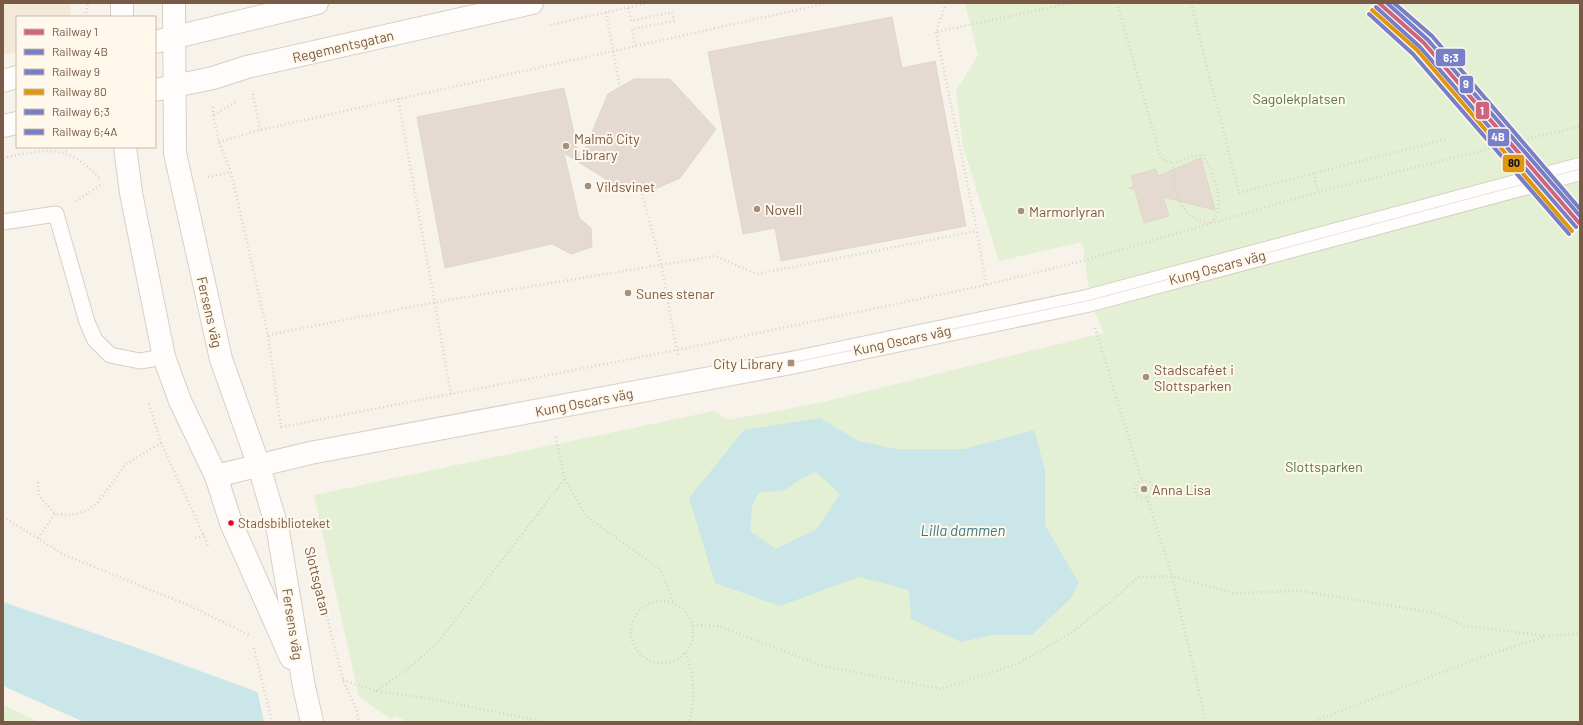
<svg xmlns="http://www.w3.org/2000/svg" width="1583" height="725" viewBox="0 0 1583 725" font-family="Barlow,sans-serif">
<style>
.residential{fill:#f4e9d9}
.green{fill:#e3f0d3}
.water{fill:#cae6e9;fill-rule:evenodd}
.pier{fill:#f8f3ea}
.building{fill:#e5dad1;stroke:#e1d6cb}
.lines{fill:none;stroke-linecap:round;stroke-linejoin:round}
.lane-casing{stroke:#d6cfc6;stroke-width:17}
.street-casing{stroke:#d6cfc6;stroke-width:24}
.secondary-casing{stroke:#d7cfc6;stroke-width:24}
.path{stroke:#dad2cc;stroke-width:2.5;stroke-dasharray:1 3;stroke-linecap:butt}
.lane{stroke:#fefdfc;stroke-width:15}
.street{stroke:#fefdfc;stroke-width:22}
.secondary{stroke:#fefdfc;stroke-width:22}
.tram{stroke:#e4e1e5;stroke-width:1}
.rail-1-casing{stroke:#fff8eb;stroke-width:7}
.rail-2-casing{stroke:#fff8eb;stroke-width:7}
.rail-3-casing{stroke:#fff8eb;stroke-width:7}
.rail-4-casing{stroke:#fff8eb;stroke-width:7}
.rail-5-casing{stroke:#fff8eb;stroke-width:7}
.rail-6-casing{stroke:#fff8eb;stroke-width:7}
.rail-1{stroke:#cf657c;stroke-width:4}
.rail-2{stroke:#767fc8;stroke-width:4}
.rail-3{stroke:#767fc8;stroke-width:4}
.rail-4{stroke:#de970e;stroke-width:4}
.rail-5{stroke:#767fc8;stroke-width:4}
.rail-6{stroke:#767fc8;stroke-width:4}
.poi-dot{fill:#a59080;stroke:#fff8eb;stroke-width:1.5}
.bus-dot{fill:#e4002b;stroke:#fff8eb;stroke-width:1.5}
.labels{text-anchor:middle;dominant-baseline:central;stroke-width:4;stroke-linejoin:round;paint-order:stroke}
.bus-label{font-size:13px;fill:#785a47;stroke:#fff8eb;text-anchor:start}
.street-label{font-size:14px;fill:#785a47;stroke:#fff8eb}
.park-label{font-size:14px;fill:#4c793c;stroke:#fff8eb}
.poi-label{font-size:14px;fill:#785a47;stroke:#fff8eb;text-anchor:start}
.water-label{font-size:15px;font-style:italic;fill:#3c7886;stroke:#fff8eb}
.line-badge{stroke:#fff8eb;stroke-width:1.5}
.badge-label{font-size:11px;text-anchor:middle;font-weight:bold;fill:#fff}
.pale-badge-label{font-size:11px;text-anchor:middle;font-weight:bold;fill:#111}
</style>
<rect width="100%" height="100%" fill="#f8f3ea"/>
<polygon class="residential" points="3,3 70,3 71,17 17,17 17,52 3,55"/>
<g class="green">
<path d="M965,3H1580V722H408L396,716L391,719L359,697L314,495L714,411L728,420L819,403L1104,333C1099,321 1093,311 1091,298C1086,279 1086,260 1082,242L999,261L963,147L956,91L978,55Z"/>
<polygon points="3,705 39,722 3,722"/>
</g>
<g class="water">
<path d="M820,418L859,441L896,449H964L1034,430L1045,470V525L1079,583L1071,598L1032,635H993L961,642L911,619L909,590L859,577L780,606L715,583L689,498L744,430ZM816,472L840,494L817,529L776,549L750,531L752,507L758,493L785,490L801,479Z"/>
<polygon points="3,602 132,646 339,722 84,722 3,686"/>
</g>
<polygon class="pier" points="257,690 339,720 341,722 264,722"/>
<g class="building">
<polygon points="892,17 902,68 935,61 966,226 781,261 775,228 743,234 708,52"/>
<polygon points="634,79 670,79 716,129 680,178 657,188 641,190 617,186 564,153 579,218 591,228 592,247 571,254 552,244 445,268 417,117 564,88 580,161 608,94"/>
<polygon points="1201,158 1215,210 1163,197 1169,216 1144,223 1135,190 1129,188 1134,186 1131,176 1156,169 1158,176"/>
</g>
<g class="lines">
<g class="lane-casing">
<polyline id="lane" points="3,222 56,214 87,322 95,340 110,355 140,361 164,357"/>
</g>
<g class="street-casing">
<polyline id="street" points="216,476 310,453 791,363 1087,301 1580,169"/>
</g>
<g class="secondary-casing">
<g id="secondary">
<polyline points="122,3 122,17"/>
<polyline points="174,3 175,153 221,359 259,466 278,531 304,687 312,722"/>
<polyline points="155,42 317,3"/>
<polyline points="3,81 17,77"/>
<polyline points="155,90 213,78 247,67 532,3"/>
<polyline points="3,126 17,123"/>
<polyline points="125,147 131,193 164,357 180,401 216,476 231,523 291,658"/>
</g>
</g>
<g class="path">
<polyline points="946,3 936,32 1072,3"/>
<polyline points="1117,3 1161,159 1173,164"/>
<polyline points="1191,3 1239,193 1446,139"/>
<polyline points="628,8 631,21 672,12 674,21 632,29 635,46"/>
<polyline points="606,12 620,87"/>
<polyline points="85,17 88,3"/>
<polyline points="550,25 648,3"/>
<polyline points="936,32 977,231 986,285"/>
<polyline points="253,94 260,130"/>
<polyline points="398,98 451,394"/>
<polyline points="213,107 213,115 219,142 231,172 268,335 281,428"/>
<polyline points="214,115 237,101"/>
<polyline points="219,142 260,130 828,3"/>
<polyline points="65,147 67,153"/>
<path d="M1203,155C1212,170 1221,192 1218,210C1217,215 1213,220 1210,224C1205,222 1197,220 1192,217C1177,206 1172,181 1173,164L1190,157Z"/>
<path d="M3,158C47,149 67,143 100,179"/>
<polyline points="1314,173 1318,192"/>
<polyline points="208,177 231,172"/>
<polyline points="641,190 661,264 678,356"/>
<polyline points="76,201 102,184"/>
<polyline points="1095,328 1142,481"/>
<polyline points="268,335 436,302 715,256 757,274 977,231"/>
<polyline points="149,404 161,443 208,545"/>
<polyline points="281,427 677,350 986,285 1086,260 1318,192 1580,126"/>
<polyline points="565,479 587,517 660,569 674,603"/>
<circle cx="1144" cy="489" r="9"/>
<polyline points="38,482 39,496 55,514 70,515 86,511 98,502 126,464 161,443"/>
<polyline points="1147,497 1172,576 1206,722"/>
<polyline points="3,517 65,555 188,605 249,635"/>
<polyline points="38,538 55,514"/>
<polyline points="195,538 204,535"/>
<polyline points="315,569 343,680 356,708 359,722"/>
<circle cx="662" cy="632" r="31"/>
<polyline points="693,625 719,626 823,666 941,689 1017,664 1070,634 1115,598 1138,577 1172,576 1233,593 1301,591 1436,613 1464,626 1547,636"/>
<polyline points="254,648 272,722"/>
<path d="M685,653C695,674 695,699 689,722"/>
<polyline points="343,680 376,691 432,699 545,722"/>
<polyline points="376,691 409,668 439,641 565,479 555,435"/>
<polyline points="1312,722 1485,656 1547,636 1580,633"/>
</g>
<use href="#lane" class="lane"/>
<use href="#street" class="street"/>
<use href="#secondary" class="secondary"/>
<polyline class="tram" points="791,363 1087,301 1580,169"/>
<g class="rail-1-casing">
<polyline id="rail-1" points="1379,3 1424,43 1580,224"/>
</g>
<g class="rail-2-casing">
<polyline id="rail-2" points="1376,7 1420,47 1576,227"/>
</g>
<g class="rail-3-casing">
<polyline id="rail-3" points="1387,3 1428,40 1580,216"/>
</g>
<g class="rail-4-casing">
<polyline id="rail-4" points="1372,10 1417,50 1572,231"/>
</g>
<g class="rail-5-casing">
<polyline id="rail-5" points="1394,3 1432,36 1580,209"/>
</g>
<g class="rail-6-casing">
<polyline id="rail-6" points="1369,14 1413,54 1569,234"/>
</g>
<use href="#rail-1" class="rail-1"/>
<use href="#rail-2" class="rail-2"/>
<use href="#rail-3" class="rail-3"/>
<use href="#rail-4" class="rail-4"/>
<use href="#rail-5" class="rail-5"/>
<use href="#rail-6" class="rail-6"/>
</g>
<g class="poi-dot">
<circle cx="566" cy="146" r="4"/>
<circle cx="588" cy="186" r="4"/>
<circle cx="757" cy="209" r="4"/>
<circle cx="1021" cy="211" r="4"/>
<circle cx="628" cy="293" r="4"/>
<rect x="787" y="359" width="8" height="8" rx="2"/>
<circle cx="1146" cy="377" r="4"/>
<circle cx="1144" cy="489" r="4"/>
</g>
<circle class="bus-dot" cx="231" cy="523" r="3.5"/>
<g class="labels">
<g class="bus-label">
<text x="238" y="523">Stadsbiblioteket</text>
</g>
<g class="street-label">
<text transform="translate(343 46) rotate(-13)">Regementsgatan</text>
<text transform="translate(1217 267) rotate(-15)">Kung Oscars väg</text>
<text transform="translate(210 312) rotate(77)">Fersens väg</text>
<text transform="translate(902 340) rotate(-12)">Kung Oscars väg</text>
<text transform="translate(584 402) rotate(-11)">Kung Oscars väg</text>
<text transform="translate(318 581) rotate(76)">Slottsgatan</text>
<text transform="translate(293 624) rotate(81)">Fersens väg</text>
</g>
<g class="park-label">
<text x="1299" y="98">Sagolekplatsen</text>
<text x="1324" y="466">Slottsparken</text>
</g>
<g class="poi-label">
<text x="574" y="138">Malmö City<tspan x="574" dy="16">Library</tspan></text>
<text x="596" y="186">Vildsvinet</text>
<text x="765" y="209">Novell</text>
<text x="1029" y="211">Marmorlyran</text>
<text x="636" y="293">Sunes stenar</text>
<text x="783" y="363" text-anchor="end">City Library</text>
<text x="1154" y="369">Stadscaféet i<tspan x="1154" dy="16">Slottsparken</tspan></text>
<text x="1152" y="489">Anna Lisa</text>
</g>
<g class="water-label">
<text x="963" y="530">Lilla dammen</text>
</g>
</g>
<g class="line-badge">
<rect x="1435" y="48" width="31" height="19" rx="4" fill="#767fc8"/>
<rect x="1459" y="75" width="15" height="19" rx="4" fill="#767fc8"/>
<rect x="1475" y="101" width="15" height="19" rx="4" fill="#cf657c"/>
<rect x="1487" y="128" width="23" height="19" rx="4" fill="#767fc8"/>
<rect x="1502" y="154" width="23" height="19" rx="4" fill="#de970e"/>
</g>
<g class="badge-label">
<text x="1451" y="62">6;3</text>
<text x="1466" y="88">9</text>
<text x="1482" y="115">1</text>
<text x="1498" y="141">4B</text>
</g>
<g class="pale-badge-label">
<text x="1514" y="167">80</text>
</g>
<rect width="1583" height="725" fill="none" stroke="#785a47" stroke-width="8"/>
<rect x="16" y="16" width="140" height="132" fill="#fff8eb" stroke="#c9b9a9"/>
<rect x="24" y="29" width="20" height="6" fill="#cf657c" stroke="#c9b9a9"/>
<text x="52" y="36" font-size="12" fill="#785a47">Railway 1</text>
<rect x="24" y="49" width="20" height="6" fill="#767fc8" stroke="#c9b9a9"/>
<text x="52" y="56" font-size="12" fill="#785a47">Railway 4B</text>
<rect x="24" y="69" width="20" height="6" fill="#767fc8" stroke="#c9b9a9"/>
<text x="52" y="76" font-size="12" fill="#785a47">Railway 9</text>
<rect x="24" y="89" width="20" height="6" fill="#de970e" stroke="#c9b9a9"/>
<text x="52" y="96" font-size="12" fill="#785a47">Railway 80</text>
<rect x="24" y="109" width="20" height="6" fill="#767fc8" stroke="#c9b9a9"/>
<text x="52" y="116" font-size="12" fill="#785a47">Railway 6;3</text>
<rect x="24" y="129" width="20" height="6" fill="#767fc8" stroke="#c9b9a9"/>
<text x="52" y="136" font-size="12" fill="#785a47">Railway 6;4A</text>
</svg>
